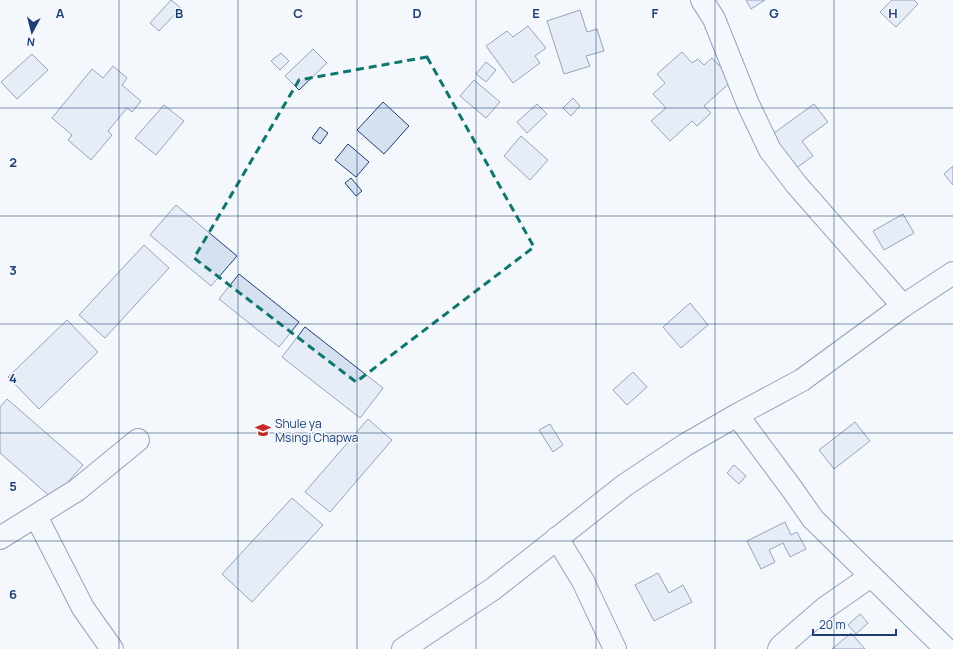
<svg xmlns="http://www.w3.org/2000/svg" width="953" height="649" viewBox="0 0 953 649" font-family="Manrope,sans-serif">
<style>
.building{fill:#d5e0f0;stroke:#1d3f73}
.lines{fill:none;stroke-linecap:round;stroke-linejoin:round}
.minor-casing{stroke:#1d3f73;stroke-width:24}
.minor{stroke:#f4f7fb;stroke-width:22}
.marked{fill:none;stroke:#0f766e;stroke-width:3;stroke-dasharray:8 5;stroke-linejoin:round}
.grid{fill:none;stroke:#1d3f73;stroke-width:1;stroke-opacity:0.55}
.labels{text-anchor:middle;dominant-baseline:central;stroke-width:3;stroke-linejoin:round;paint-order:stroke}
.poi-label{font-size:12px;fill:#1d3f73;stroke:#f4f7fb;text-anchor:start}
.grid-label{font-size:13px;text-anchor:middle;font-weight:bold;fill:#1d3f73;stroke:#f4f7fb;stroke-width:3;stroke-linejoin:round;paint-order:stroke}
</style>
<rect width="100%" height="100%" fill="#f4f7fb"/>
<g class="building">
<polygon points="171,0 181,8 159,31 150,23"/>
<polygon points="746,0 765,0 751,9"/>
<polygon points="892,0 914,0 918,4 896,27 880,12"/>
<polygon points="580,10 587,32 597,29 604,51 586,56 590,66 564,74 547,21"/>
<polygon points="528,26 546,48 535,56 540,63 513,83 486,46 507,31 513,37"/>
<polygon points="313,49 327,63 299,90 285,76"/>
<polygon points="682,52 692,63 698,59 704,65 712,58 733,80 704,106 711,113 697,126 692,121 670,141 651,121 666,108 653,94 665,83 657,74"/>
<polygon points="281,53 289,61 280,70 271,61"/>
<polygon points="32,54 48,70 17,99 1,82"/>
<polygon points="486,62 496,70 486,82 476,74"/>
<polygon points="113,66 127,78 122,85 141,101 132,112 127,108 108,131 112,135 91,160 68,140 72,135 52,118 92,69 103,78"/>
<polygon points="474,80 500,102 486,118 460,96"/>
<polygon points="573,98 580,106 571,116 563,108"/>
<polygon points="383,102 409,126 384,154 357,130"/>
<polygon points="537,104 547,114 527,133 517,122"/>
<polygon points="814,104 828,122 802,141 813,156 795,169 770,136"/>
<polygon points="164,105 184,121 156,155 135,138"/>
<polygon points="320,127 328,133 320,144 312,138"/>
<polygon points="521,136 548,160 530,180 504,156"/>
<polygon points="348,144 369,162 356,177 335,160"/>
<polygon points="953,166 953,185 944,174"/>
<polygon points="351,178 362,191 356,196 345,183"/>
<polygon points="176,205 237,256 211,286 150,235"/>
<polygon points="903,214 914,233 884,250 873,231"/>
<polygon points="144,245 169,268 105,338 79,315"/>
<polygon points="239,274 299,322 279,347 219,299"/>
<polygon points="690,303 708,325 681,348 663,327"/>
<polygon points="67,320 98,352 39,409 8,377"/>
<polygon points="305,327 383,388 360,418 282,357"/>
<polygon points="633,372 647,387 627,405 613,390"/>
<polygon points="7,399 83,465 53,499 0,453 0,407"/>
<polygon points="368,419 392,440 330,512 305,492"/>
<polygon points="855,422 870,441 834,469 819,450"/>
<polygon points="550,424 563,445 553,452 539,430"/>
<polygon points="734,465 746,476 739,484 727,473"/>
<polygon points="292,498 323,525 252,602 222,574"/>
<polygon points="785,522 791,535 797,532 806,549 790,557 783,543 769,550 775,562 761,569 747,541"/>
<polygon points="658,573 669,593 683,585 692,602 654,621 635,585"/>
<polygon points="860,614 868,623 856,634 848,625"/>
<polygon points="851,633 865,649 832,649"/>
</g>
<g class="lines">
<g class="minor-casing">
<g id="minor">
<polyline points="702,0 714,19 748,104 770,150 796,184 903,306"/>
<polyline points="737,415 792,489 813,519 946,649"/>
<polyline points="36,516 83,608 112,649"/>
<polyline points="0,538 77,490 138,440"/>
<polyline points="557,538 583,581 615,649"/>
<polyline points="403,649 493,589 625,485 685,445 737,415 802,380 903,306 953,273"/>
<polyline points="779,649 781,646 825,608 871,576"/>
</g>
</g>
<use href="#minor" class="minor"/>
</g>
<path d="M0 0H953V649H0ZM427,57L534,247L356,382L194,258L299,80Z" fill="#f4f7fb" fill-opacity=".55" fill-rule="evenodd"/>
<path class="marked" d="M427,57L534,247L356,382L194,258L299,80Z"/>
<path class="grid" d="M119,0V649M238,0V649M357,0V649M476,0V649M596,0V649M715,0V649M834,0V649M0,108H953M0,216H953M0,324H953M0,433H953M0,541H953"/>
<defs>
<g id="school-bare" transform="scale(1.2)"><path d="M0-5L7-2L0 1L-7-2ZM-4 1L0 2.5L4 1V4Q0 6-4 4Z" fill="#c62828" stroke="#f4f7fb" stroke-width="2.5" paint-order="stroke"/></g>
</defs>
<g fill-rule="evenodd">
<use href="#school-bare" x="263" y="430"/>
</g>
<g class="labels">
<g class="poi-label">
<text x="275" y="423">Shule ya<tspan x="275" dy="14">Msingi Chapwa</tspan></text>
</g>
</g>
<g class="grid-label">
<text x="60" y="18">A</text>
<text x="179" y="18">B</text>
<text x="298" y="18">C</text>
<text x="417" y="18">D</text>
<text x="536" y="18">E</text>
<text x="655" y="18">F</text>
<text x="774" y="18">G</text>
<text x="893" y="18">H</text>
<text x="13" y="167">2</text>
<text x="13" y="275">3</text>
<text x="13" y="383">4</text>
<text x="13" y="491">5</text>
<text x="13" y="599">6</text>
</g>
<g transform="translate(32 32) rotate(187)" stroke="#f4f7fb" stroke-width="3" paint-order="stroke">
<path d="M0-3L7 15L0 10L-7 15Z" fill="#1d3f73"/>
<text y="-6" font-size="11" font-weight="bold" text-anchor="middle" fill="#1d3f73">N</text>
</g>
<path d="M813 629v6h83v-6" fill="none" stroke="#1d3f73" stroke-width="2"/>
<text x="819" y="629" font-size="12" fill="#1d3f73" stroke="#f4f7fb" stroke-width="3" paint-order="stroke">20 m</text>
</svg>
